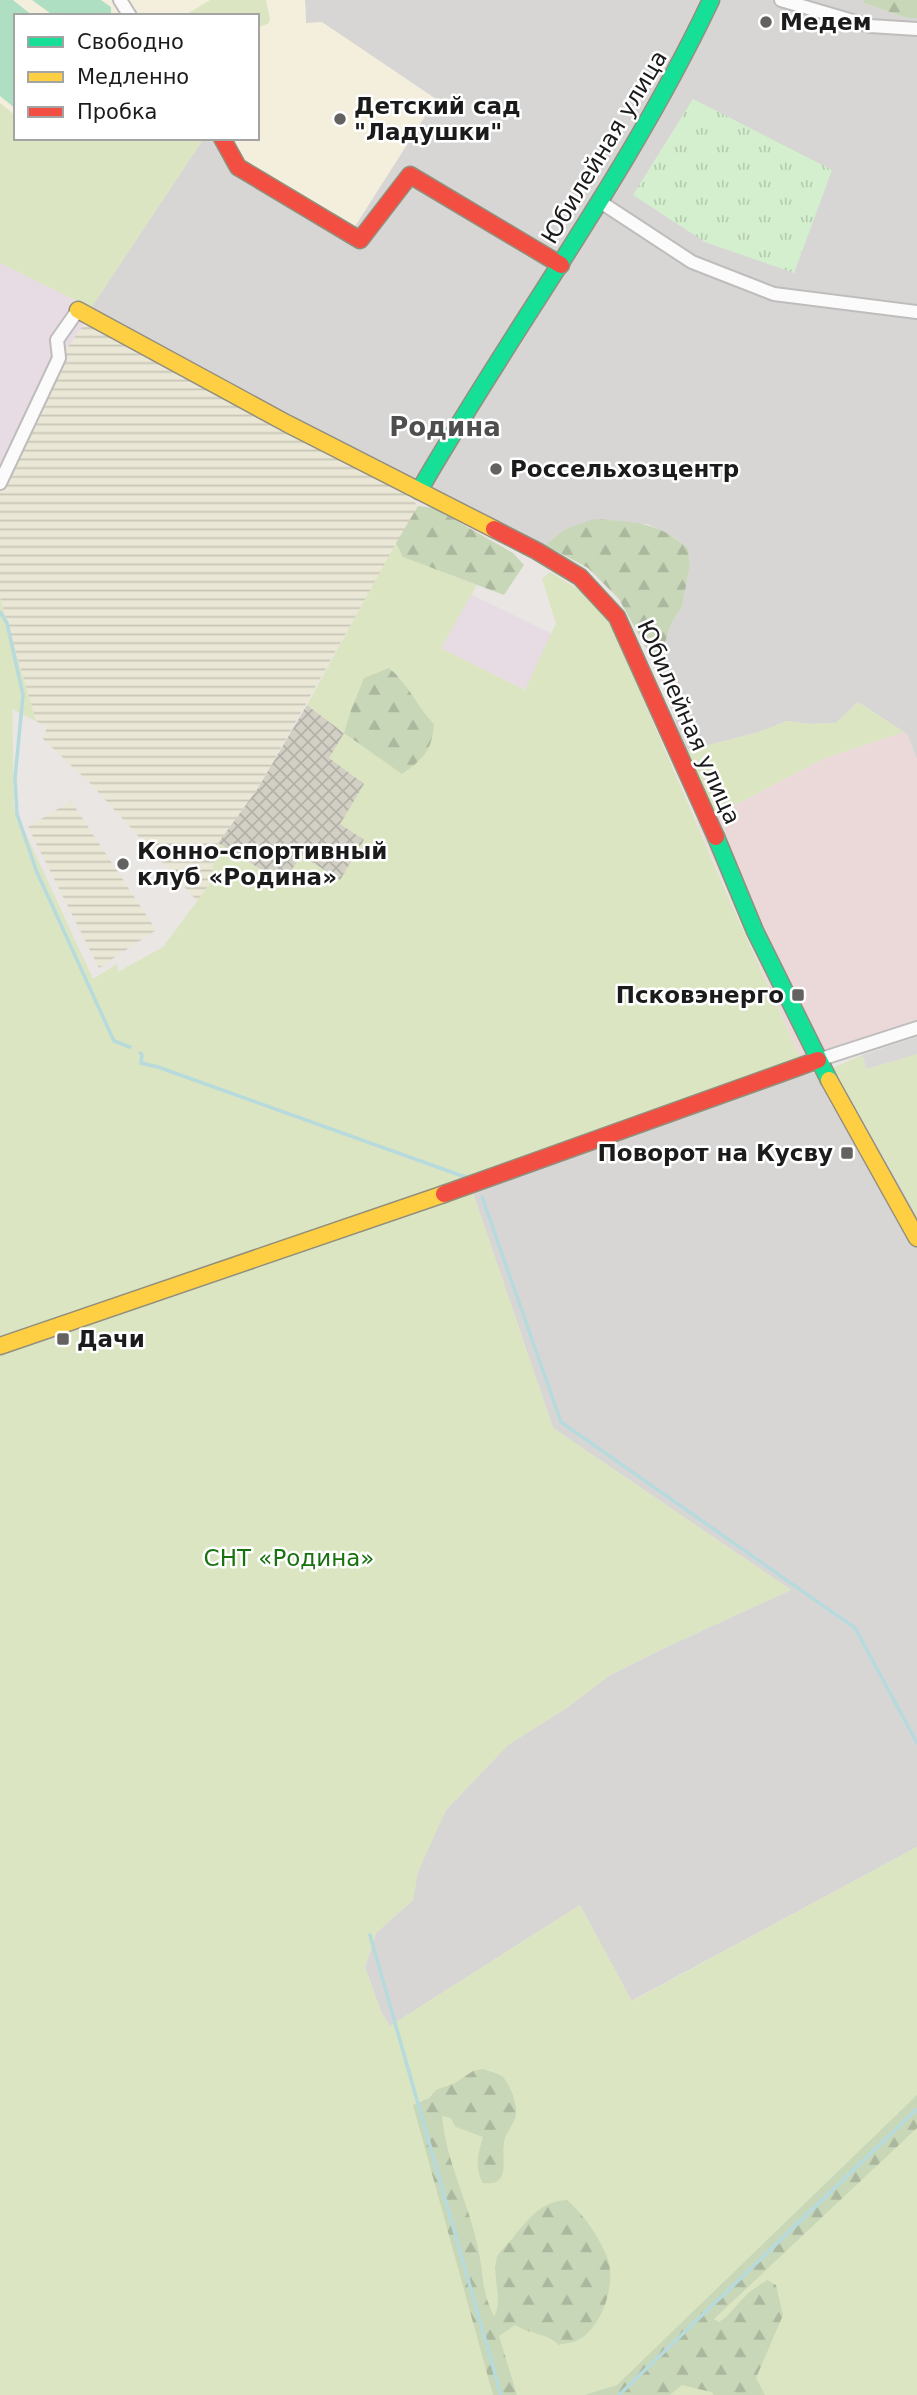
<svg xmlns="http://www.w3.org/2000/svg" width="917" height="2395" viewBox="0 0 917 2395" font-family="'DejaVu Sans',sans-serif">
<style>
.residential{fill:#d8d6d5}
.commercial{fill:#ebd9da}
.industrial{fill:#e7dbe4}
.education{fill:#f4efdd}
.construction{fill:url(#construction-cross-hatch)}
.farmland{fill:url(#farmland-rules)}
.grass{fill:#dbe5c2;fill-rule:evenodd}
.forest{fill:url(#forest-firs)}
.park{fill:url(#park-tufts)}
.pitch{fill:#afdfc2}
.parking{fill:#d9d8d7}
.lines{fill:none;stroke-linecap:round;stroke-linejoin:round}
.stream{stroke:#b7dadc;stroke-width:3.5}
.street-casing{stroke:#bfbdbc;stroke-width:16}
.fast-casing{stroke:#928f7d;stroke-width:19}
.slow-casing{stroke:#928f7d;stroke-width:19}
.jam-casing{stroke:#928f7d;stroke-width:19}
.street{stroke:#fcfbfb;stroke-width:12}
.fast{stroke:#16e098;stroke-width:16}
.slow{stroke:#ffcf43;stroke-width:16}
.jam{stroke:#f24e42;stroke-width:16}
.poi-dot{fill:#636261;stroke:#fff;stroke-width:2.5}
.labels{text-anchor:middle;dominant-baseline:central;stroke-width:5;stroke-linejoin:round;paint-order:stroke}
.poi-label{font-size:23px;font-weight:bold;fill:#1b1b1b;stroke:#fff;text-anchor:start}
.street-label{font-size:23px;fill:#1b1b1b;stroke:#fff}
.park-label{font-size:23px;fill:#18720f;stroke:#fff}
.quarter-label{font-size:26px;font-weight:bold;fill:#4e4e4e;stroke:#fff}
</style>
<defs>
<pattern id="construction-cross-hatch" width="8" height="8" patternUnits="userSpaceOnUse" patternTransform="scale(1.75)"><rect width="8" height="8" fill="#d2cfc5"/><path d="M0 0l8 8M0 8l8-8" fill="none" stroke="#b4b1a9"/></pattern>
<pattern id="farmland-rules" width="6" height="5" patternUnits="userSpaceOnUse" patternTransform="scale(1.75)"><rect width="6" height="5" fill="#eae7d6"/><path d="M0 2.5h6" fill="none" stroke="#c8c6b7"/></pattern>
<pattern id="forest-firs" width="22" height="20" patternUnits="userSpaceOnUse" patternTransform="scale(1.75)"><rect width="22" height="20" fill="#c9d7b9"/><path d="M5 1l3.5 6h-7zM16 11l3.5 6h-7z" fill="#acb89e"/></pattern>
<pattern id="park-tufts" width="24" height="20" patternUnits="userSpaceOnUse" patternTransform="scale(1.75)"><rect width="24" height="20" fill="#d4efce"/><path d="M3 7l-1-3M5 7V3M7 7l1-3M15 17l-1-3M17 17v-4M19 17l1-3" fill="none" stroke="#b5ccb0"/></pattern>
</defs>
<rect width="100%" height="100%" fill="#e9e6e3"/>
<g class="residential">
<polygon points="305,0 862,0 864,3 907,18 917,18 917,759 907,734 858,702 836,723 809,724 787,721 759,732 686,751 657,668 671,624 682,607 690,565 688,548 676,538 648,524 565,529 545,545 448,496 412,481 91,308 204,138 233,138 241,164 354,227 306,23"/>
<polygon points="833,1068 917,1216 917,1847 631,2001 580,1905 390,2026 381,2012 365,1967 376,1933 413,1900 417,1872 446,1810 508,1745 565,1709 610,1675 662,1649 791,1590 553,1428 472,1190 801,1076"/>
</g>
<polygon class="commercial" points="904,732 907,734 917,759 917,1023 802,1061 696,820 739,803 823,759"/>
<g class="industrial">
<polygon points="0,263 91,308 82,327 63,354 0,489"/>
<polygon points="470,594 552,634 526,690 441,648"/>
</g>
<polygon class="education" points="0,0 305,0 306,23 322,22 436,99 354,228 241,164 233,138 257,138 257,16 16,16 16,116 0,103"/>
<polygon class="construction" points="307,705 344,733 364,784 364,840 340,881 284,884 218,843 258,788"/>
<g class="farmland">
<polygon points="82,327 95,327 404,490 418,506 258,788 218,843 209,885 197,901 91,784 43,739 47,727 36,721 0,598 0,489 63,354"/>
<polygon points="71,801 156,930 99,968 28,827"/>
</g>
<g class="grass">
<polygon points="210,0 266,0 270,19 269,23 257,28 257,16 184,16"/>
<polygon points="0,103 16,116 16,138 204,138 91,308 0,263"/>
<path d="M396,543L404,557L477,585L441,648L525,690L556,623L542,579L550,572L586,594L610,622L722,883L802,1061L506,1167L0,1340V598L36,721L12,709L14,808L93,979L117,964L118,972L163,947L209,885L218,843L283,884L301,855L340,880L364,840L340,824L364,784L329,758L344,733L307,705ZM383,672L398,675L425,715L434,724L344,733L351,710L364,679Z"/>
<polygon points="858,702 904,732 823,759 739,803 713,813 686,751 759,732 787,721 809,724 836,723"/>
<polygon points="917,1054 917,1216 833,1068 862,1055 867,1069"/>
<polygon points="472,1190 553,1428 791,1590 662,1649 610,1675 565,1709 508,1745 446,1810 418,1872 413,1900 376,1933 365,1967 381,2012 390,2026 580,1905 632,2001 917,1847 917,2395 0,2395 0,1353"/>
</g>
<g class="forest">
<polygon points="862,0 917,0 917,18 907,18 864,3"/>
<polygon points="418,506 434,508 513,553 524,565 504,595 403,557 396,543"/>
<path d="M594,519C633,522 657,521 688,548L690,565L682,607L671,624L657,668L619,599L588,568L545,545L565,529Z"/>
<path d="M389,668C408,683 417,707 434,724C432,751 423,759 402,774L344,733L351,710L364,678Z"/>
<path d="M483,2069C488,2071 498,2073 503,2077C510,2085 517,2103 516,2113C516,2121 508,2130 505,2138C499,2155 514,2187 483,2183C474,2168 478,2153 483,2137L456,2127L451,2118L442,2116C446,2162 469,2203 478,2248C484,2274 481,2291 494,2316C504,2301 491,2276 497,2257C500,2251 507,2245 511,2240C527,2221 540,2201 567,2200C584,2215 598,2235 607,2257C617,2282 603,2325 580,2339C574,2343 566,2343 559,2345C547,2333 529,2334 515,2325L499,2336L517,2395H493L413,2105L429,2098L436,2090L455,2083L473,2071Z"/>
<polygon points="917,2095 917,2128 714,2319 719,2322 727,2316 748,2293 767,2280 776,2285 783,2315 756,2378 765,2395 714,2395 711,2392 682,2385 670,2395 585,2395 617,2385"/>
</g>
<polygon class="park" points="693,99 832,170 794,273 705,242 633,195"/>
<g class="pitch">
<polygon points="0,0 13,0 33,16 16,16 16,109 0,96"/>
<polygon points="32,0 101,0 111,7 111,16 54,16"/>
</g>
<polygon class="parking" points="917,1037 917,1054 867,1069 862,1055"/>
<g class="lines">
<g class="stream">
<polyline points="0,612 7,623 23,695 15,778 17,814 36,870 114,1041 130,1047"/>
<polyline points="140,1053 142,1055 141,1063 158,1067 468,1178"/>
<polyline points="482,1197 561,1422 855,1628 917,1743"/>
<polyline points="370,1935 501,2395"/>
<polyline points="619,2395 917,2109"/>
</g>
<g class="street-casing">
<g id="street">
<polyline points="120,0 130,16"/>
<polyline points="781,0 870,26 917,29"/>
<polyline points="599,201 692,262 774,294 917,312"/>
<polyline points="0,483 59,358 57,340 78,310"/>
<polyline points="818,1060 917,1028"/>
</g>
</g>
<g class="fast-casing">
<g id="fast">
<path d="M419,491C514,326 630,172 711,0"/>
<polyline points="716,837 755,931 829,1080"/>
</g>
</g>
<g class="slow-casing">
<g id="slow">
<polyline points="78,310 286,423 494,529"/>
<polyline points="829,1080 917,1238"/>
<polyline points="0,1346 444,1194"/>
</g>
</g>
<g class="jam-casing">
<g id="jam">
<polyline points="222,138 238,167 360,240 410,175 561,265"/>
<polyline points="494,529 537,551 580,577 617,617 716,837"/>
<polyline points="444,1194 818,1060"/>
</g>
</g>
<use href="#street" class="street"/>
<use href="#fast" class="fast"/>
<use href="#slow" class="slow"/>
<use href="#jam" class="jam"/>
</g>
<g class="poi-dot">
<circle cx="766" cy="22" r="7"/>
<circle cx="340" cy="119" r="7"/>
<circle cx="496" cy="469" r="7"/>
<circle cx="123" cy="864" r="7"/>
<rect x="791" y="988" width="14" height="14" rx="3.5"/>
<rect x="840" y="1146" width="14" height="14" rx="3.5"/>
<rect x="56" y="1332" width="14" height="14" rx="3.5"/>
</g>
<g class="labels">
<g class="poi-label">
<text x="780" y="22">Медем</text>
<text x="354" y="106">Детский сад<tspan x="354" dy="26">"Ладушки"</tspan></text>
<text x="510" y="469">Россельхозцентр</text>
<text x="137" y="851">Конно-спортивный<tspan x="137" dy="26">клуб «Родина»</tspan></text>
<text x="784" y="995" text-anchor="end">Псковэнерго</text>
<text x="833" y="1153" text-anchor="end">Поворот на Кусву</text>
<text x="77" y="1339">Дачи</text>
</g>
<g class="street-label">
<text transform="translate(604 147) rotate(-59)">Юбилейная улица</text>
<text transform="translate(689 722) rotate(66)">Юбилейная улица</text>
</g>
<g class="park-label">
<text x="289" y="1558">СНТ «Родина»</text>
</g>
<g class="quarter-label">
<text x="445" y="427">Родина</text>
</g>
</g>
<rect x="14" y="14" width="245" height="126" fill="#ffffff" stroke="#a4a4a4" stroke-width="2"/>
<rect x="28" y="37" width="35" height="10" fill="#16e098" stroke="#a4a4a4" stroke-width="2"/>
<text x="77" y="49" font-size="21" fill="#1b1b1b">Свободно</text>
<rect x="28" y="72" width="35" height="10" fill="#ffcf43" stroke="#a4a4a4" stroke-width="2"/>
<text x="77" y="84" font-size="21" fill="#1b1b1b">Медленно</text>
<rect x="28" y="107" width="35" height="10" fill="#f24e42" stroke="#a4a4a4" stroke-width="2"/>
<text x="77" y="119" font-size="21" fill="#1b1b1b">Пробка</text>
</svg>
